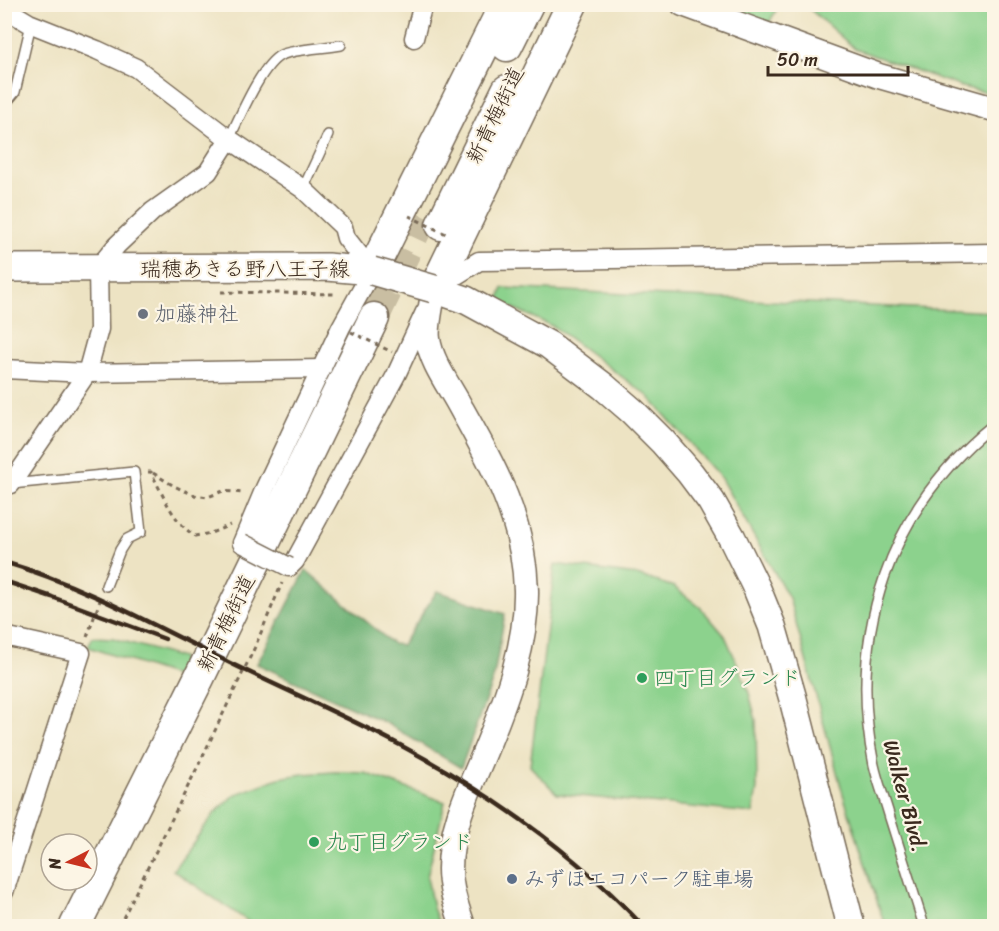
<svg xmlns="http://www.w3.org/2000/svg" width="999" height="931" viewBox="0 0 999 931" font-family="Sriracha,'Klee One',sans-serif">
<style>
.green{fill:#8cd28d;stroke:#647e56;stroke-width:1.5}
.forest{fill:#71b478;stroke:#566f4b;stroke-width:1.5}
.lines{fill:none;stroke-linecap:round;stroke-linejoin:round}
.primary-tunnel{stroke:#c9bea2;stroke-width:30;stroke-dasharray:30 15;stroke-linecap:butt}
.service-casing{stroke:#796b58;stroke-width:12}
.minor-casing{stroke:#796b58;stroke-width:21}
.tertiary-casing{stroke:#796b58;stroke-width:27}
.secondary-casing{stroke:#796b58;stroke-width:30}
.primary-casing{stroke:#796b58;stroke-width:33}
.path{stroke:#796b58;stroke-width:3;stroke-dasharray:4.5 4.5;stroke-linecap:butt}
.service{stroke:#fff;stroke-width:9}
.minor{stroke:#fff;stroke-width:18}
.tertiary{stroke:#fff;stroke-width:24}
.secondary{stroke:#fff;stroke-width:27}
.primary{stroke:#fff;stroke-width:30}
.rail{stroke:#3b2a1e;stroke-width:4.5}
.minor-bridge-casing{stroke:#796b58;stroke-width:21;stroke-linecap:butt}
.secondary-bridge-casing{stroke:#796b58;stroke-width:30;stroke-linecap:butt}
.path-bridge{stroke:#796b58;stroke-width:3;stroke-dasharray:4.5 4.5;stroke-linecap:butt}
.minor-bridge{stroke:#fff;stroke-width:18}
.secondary-bridge{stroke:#fff;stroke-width:27}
.worship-dot{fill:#6b7280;stroke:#fcf5e5;stroke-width:2}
.leisure-dot{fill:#2e9e5b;stroke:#fcf5e5;stroke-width:2}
.service-dot{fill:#5c6f8a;stroke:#fcf5e5;stroke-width:2}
.labels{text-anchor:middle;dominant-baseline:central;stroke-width:4.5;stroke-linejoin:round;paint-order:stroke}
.street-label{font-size:21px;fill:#3b2a1e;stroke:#fcf5e5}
.worship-label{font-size:21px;fill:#5b616d;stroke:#fcf5e5;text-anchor:start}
.leisure-label{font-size:21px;fill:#27864d;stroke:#fcf5e5;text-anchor:start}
.service-label{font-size:21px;fill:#4e5e75;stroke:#fcf5e5;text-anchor:start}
</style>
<rect width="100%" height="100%" fill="#fcf5e5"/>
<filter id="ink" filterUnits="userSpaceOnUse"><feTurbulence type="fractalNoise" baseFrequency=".0167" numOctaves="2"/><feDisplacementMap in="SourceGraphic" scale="12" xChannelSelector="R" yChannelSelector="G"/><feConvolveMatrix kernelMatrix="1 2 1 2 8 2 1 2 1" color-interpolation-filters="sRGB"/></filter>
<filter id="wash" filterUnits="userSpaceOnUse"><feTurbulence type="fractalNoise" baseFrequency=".008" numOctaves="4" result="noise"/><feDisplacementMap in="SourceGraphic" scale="24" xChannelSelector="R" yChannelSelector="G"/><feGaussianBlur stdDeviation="1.35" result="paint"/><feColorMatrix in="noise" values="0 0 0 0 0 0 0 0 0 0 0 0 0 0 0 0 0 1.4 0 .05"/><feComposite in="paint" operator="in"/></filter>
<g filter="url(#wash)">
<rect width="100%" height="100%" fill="#ede3c3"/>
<g class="green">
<polygon points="722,5 779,5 769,23"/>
<polygon points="805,5 994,5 994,94 962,87 855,49"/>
<polygon points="503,288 994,312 994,926 885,926 843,794 789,598 720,477 648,396 554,327 498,301"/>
<polygon points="555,564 637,575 674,587 701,608 725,636 737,663 749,693 756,720 757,788 753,813 557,794 530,766"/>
<polygon points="92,637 113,638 182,658 182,661 175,676 88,647"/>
<polygon points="335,772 365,773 445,802 427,877 433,908 440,926 255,926 173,870 214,814 234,795 279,778 303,774"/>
</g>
<polygon class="forest" points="306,570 393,644 402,645 437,591 505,614 494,676 461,768 386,723 257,664"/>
</g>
<g filter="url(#ink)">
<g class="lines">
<polyline class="primary-tunnel" points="374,318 423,216"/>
<g class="service-casing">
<g id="service">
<polyline points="4,105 15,92 31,24"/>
<path d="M229,139C239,119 261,65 281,55C294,49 326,48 341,45"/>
<polyline points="303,189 328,135"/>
<polyline points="11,484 134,472 141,532 127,539 120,550 106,586"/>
<path d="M924,926C913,890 901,854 890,818C885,800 878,783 874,765C847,634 889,508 994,424"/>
</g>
</g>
<g class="minor-casing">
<g id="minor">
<polyline points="4,8 29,23 97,50 136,68 229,139 303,189 343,227 346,238 372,271 341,327 265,488 242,543"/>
<polyline points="414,38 423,4"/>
<polyline points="439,286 479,261 994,253"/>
<polyline points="4,369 87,373 322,369"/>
<polyline points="4,483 11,484 87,373 99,329 98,268 117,245 153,211 208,172 229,139"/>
<polyline points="289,567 295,561 396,375 425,312"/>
<polyline points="4,636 81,653 4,892"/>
</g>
</g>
<g class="tertiary-casing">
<g id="tertiary">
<polyline points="683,4 879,76 994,109"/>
<path d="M434,289C432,302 426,327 428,339C431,362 450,387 461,408C494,467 524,520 526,590C527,643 508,695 488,744C472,784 450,825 450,869C450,889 457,908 463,926"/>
</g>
</g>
<g class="secondary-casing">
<g id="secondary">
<polyline points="4,268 327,267 372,271"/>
<polyline points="434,289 466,300 549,345 603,386 632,411 663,442 690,473 711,501 732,538 757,589 772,626 793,699 851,926"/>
</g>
</g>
<g class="primary-casing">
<g id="primary">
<polyline points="507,46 528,4"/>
<polyline points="441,225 507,90"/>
<polyline points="372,271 505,4"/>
<polyline points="434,289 572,4"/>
<polyline points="75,926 199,678 374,318"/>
</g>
</g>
<g class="path">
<polyline points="221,292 336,294 337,295"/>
<path d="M148,472H151C163,495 173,522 195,536L211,533L230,525"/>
<polyline points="153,473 174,486 194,495 208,497 223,491 244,493"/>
<polyline points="87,637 101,598"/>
<polyline points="119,926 199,764 254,649 282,583"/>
</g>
<use href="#service" class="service"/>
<use href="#minor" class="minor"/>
<use href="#tertiary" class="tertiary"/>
<use href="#secondary" class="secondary"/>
<use href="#primary" class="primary"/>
<g class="rail">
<path d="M4,562C83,585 155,626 228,662C285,690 344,715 400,745C490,793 574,852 643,926"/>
<polyline points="4,581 52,597 165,639"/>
</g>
<g class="minor-bridge-casing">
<polyline id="minor-bridge" points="242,543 289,567"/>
</g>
<g class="secondary-bridge-casing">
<polyline id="secondary-bridge" points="372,271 434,289"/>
</g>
<g class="path-bridge">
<polyline points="409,216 446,234"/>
<polyline points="351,332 392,352"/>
</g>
<use href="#minor-bridge" class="minor-bridge"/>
<use href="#secondary-bridge" class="secondary-bridge"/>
</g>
</g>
<circle class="worship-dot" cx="143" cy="314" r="6"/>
<g class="leisure-dot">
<circle cx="642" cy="678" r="6"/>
<circle cx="314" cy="842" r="6"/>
</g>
<circle class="service-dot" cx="512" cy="879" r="6"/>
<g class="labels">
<g class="street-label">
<text transform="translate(495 115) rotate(-64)">新青梅街道</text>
<text x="245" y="269">瑞穂あきる野八王子線</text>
<text transform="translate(226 623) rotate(-64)">新青梅街道</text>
<text transform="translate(905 796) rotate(75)">Walker Blvd.</text>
</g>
<g class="worship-label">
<text x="155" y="314">加藤神社</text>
</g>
<g class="leisure-label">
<text x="654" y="678">四丁目グランド</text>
<text x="326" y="842">九丁目グランド</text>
</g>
<g class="service-label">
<text x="524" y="879">みずほエコパーク駐車場</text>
</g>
</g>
<rect width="999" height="931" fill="none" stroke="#fcf5e5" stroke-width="24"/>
<g transform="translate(69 862) rotate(263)"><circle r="28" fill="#fcf5e5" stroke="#afa495" stroke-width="1.5"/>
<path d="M0-4.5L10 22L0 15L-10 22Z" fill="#c8321e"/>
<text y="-9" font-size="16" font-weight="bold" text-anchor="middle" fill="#3b2a1e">N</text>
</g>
<path d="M768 66v9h140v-9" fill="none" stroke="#3b2a1e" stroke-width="3"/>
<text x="777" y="66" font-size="18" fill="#3b2a1e" stroke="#fcf5e5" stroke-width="4.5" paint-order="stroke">50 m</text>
</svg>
